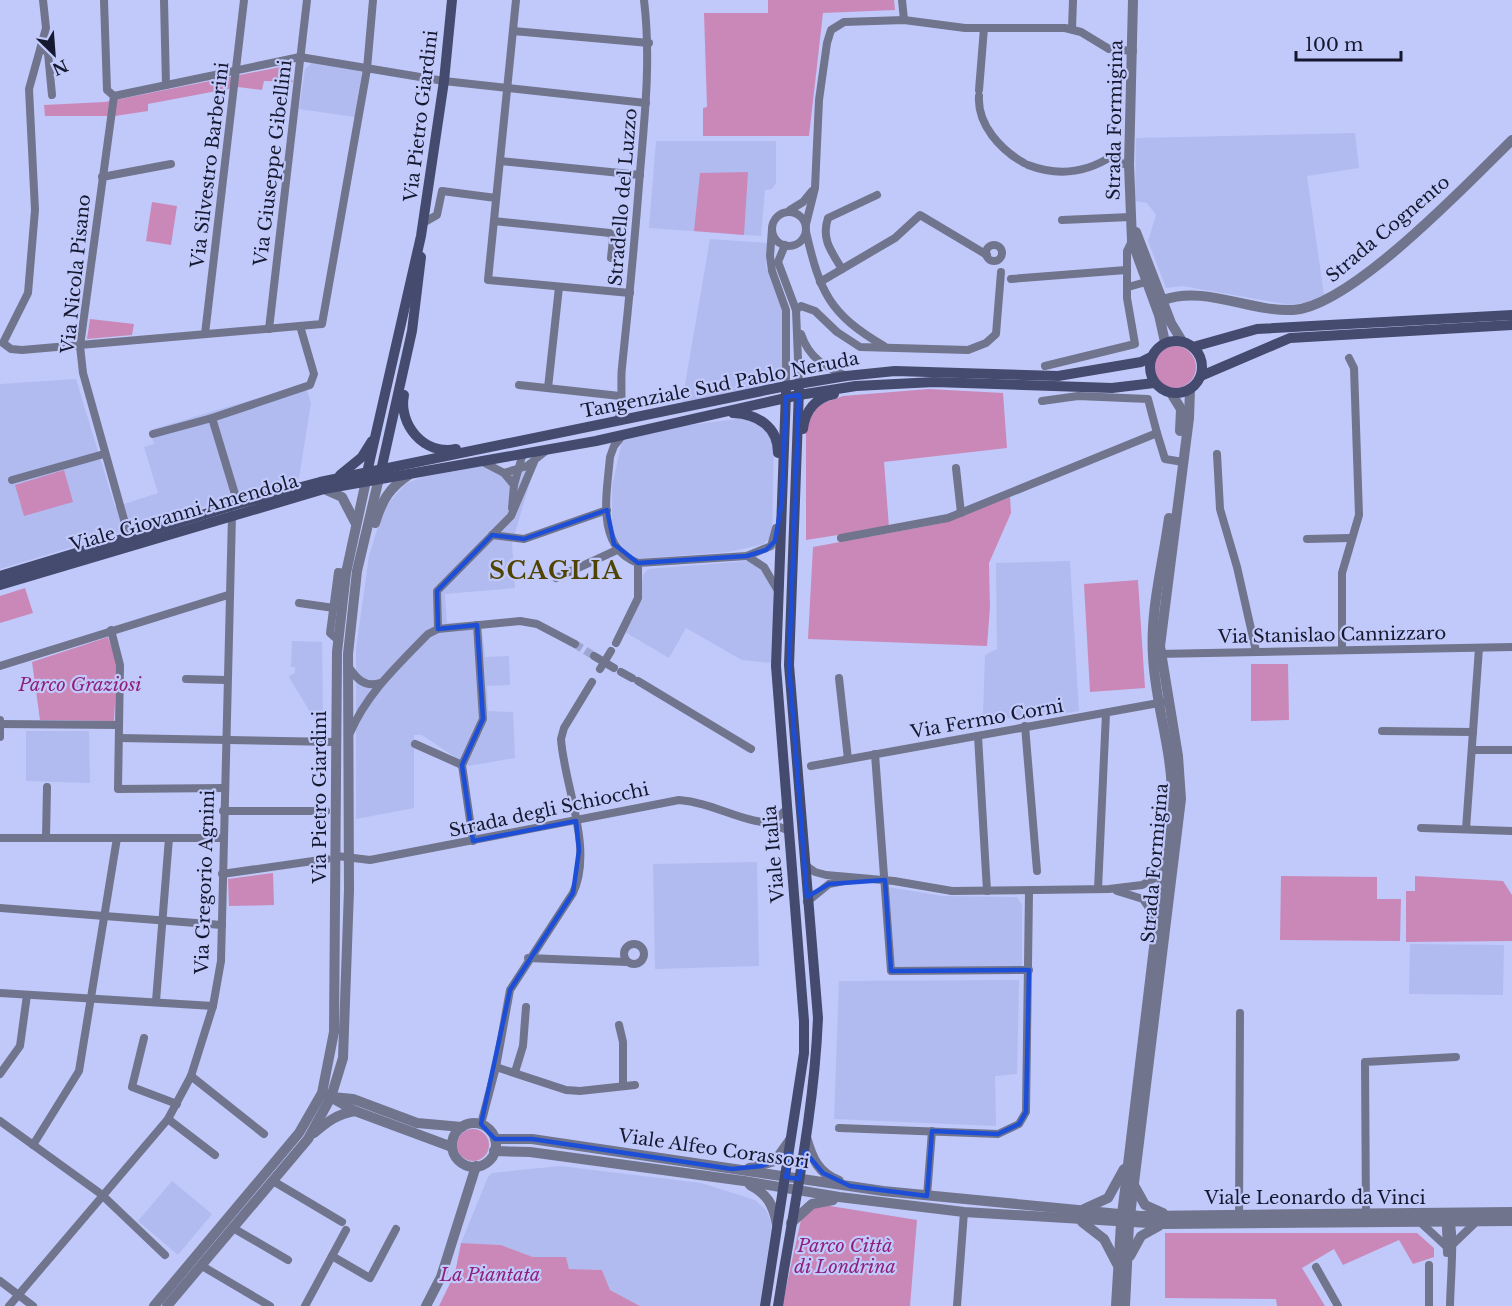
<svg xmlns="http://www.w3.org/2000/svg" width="1512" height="1306" viewBox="0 0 1512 1306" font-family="'Libre Baskerville',serif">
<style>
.built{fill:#b1bbf0}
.green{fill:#ca88b9}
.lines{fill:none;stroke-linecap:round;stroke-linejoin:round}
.minor-tunnel{stroke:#9ea6d1;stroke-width:8;stroke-dasharray:8 4;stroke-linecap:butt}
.minor{stroke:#70748d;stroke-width:8}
.tertiary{stroke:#70748d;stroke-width:10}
.secondary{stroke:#454b6e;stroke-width:10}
.marked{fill:none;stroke:#1d4ed8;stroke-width:4.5;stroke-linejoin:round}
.labels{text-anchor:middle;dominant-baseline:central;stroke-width:4.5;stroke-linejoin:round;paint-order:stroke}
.street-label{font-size:18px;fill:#15182e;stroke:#c0c9fa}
.park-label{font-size:18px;font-style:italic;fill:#8f1f7b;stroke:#c0c9fa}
.district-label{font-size:24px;font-weight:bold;letter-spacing:1.5px;fill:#514400;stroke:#c0c9fa}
</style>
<rect width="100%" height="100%" fill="#c0c9fa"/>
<g class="built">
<polygon points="312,63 362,71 355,117 299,109 305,69"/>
<polygon points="1355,133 1359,168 1307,176 1324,295 1308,302 1291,305 1182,286 1166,288 1148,241 1156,215 1147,203 1135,201 1136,138"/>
<polygon points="656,141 776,141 776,183 772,189 765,190 761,236 649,228"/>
<polygon points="710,239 767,243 766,267 778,295 783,316 783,374 776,384 682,402"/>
<polygon points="76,379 115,507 158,493 144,447 154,444 150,430 305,384 311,403 299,478 0,569 0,384"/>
<polygon points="744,418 767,429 774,447 772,533 768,540 764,544 729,552 635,559 627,554 612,531 612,486 622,441 674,427"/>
<polygon points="485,465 503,476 534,469 512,543 515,588 445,594 447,623 481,621 485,657 509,656 510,685 487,686 488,711 513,712 515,758 468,766 422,735 414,735 414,808 356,819 356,649 369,556 383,510 405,484 423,477"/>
<polygon points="748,561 760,567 773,586 773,663 742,660 686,628 669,658 625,632 639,604 643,575 648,569"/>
<polygon points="1070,561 1079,711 1026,720 983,716 985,655 997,649 996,563"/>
<polygon points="292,641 322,642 323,712 314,718 290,679 289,676 295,673 295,667 291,667"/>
<polygon points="26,731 89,731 90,783 26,781"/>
<polygon points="757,862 759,966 655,969 653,864"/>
<polygon points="888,887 943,896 1017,897 1022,905 1022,966 894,968"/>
<polygon points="1410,944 1504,945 1503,995 1409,994"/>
<polygon points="1019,980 1017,1074 995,1076 996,1126 834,1119 839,981"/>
<polygon points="560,1166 701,1183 755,1200 766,1210 772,1224 760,1306 640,1306 610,1290 602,1270 569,1269 566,1257 533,1257 501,1245 461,1243 488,1177 492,1173"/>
<polygon points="172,1181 212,1214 178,1255 138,1221"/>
</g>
<g class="green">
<polygon points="768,0 894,0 895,10 823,13 809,136 703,136 703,108 707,107 704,13 768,13"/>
<polygon points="285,66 293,82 264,81 262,90 238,87 148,104 148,111 115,116 45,116 44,105 105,102"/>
<polygon points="748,172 744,235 694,231 700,173"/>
<polygon points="152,202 177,206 171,245 146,241"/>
<polygon points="90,319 134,324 132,335 87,339"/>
<circle cx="1175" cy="367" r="21"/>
<polygon points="929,389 1003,393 1007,448 884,462 889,527 806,540 806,433 807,424 818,405 843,396"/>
<polygon points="64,470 73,502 24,516 15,485"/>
<polygon points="1010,497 1011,513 989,563 990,607 987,646 808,639 813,547 943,523"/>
<polygon points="1138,580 1145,688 1090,692 1084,584"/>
<polygon points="25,588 33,613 0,623 0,596"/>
<polygon points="108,637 117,664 114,721 40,720 32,662"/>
<polygon points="1251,664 1288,664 1289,720 1251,721"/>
<polygon points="273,873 274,905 229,906 228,879"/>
<polygon points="1281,876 1377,877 1377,899 1401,899 1400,941 1280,940"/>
<polygon points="1415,876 1503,881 1512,895 1512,941 1406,942 1406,891 1415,891"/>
<circle cx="473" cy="1145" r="16"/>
<polygon points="824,1205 917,1220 910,1306 782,1306 801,1220 810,1208"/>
<polygon points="1165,1233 1417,1233 1434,1248 1434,1257 1413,1264 1399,1240 1343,1265 1334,1249 1302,1268 1325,1306 1277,1306 1276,1299 1165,1298"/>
<polygon points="461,1243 501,1245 533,1257 566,1257 569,1269 602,1270 610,1290 640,1306 439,1306 455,1273"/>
</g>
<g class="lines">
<polyline class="minor-tunnel" points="575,644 594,656"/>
<g class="minor">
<polyline points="43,0 46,28 29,89 35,210 28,293 3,343 11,349 22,350 322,324 367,69 373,0"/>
<polyline points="104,0 107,90 114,96"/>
<polyline points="164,0 166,85"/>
<polyline points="516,0 488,280 630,293"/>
<polyline points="902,0 904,20"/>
<polyline points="1072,29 1073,0"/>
<polyline points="513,31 649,43"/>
<polyline points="41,47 48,53 52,95"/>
<polyline points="979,90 984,28"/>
<polyline points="114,96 300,57 444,81 646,103"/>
<polyline points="114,96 80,346 83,373 130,541"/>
<path d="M979,96C977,125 1001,150 1024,163"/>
<polyline points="500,161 640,175"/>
<path d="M1028,165C1057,176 1086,173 1112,156L1117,162L1129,165"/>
<polyline points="102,177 171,164"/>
<polyline points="790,210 803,202 812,191"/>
<circle cx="789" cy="229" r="17"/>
<polyline points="1062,220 1130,217"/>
<polyline points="494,221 610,233 613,239 611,258"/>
<polyline points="423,223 437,215 442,191 496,198"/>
<polyline points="806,224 815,188 819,100 827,43 831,30 844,22 904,20 965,28 1065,28 1081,32 1109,49 1133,51"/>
<polyline points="772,229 770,256 772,271 786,310 786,386"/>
<path d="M806,232C820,292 829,314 884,346"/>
<polyline points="785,245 778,262 796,310 799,384"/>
<circle cx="994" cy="253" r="8"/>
<path d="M842,269C831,251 821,239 828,218L877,195"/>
<polyline points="1011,279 1126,270"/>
<polyline points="820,282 895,238 920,215 987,255"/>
<polyline points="1128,287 1146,282"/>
<polyline points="796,310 801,306 815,311 837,332 860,347 968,350 986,343 996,334 1001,272"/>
<polyline points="269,329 307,0"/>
<polyline points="205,334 244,0"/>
<path d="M801,334C809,358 824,366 846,376"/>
<polyline points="1045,366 1135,344 1127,298 1127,251 1132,241"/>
<polyline points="519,385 620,396"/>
<polyline points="548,388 559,287"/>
<polyline points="1042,401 1078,396 1148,399 1157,433"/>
<path d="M618,420C624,409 620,382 622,367C629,302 635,237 640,172C645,114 651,58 644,0"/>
<polyline points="153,434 212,418"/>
<path d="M622,436L614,446L610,457C607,493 595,547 638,563L747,556L771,546L776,528"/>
<polyline points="1217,454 1220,509 1237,567 1256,651"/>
<polyline points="481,461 504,473 514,485"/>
<polyline points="956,468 961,513"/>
<polyline points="504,473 527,466 547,450"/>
<polyline points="12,480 104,454"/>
<polyline points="238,504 212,418 310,385 314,374 300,326"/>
<polyline points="512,508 514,485 523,453"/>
<polyline points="492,535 524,539 607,510"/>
<polyline points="841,538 948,518 1157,433 1165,459 1183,462"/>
<polyline points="1307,539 1350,538"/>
<polyline points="747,556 764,567 777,589"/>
<polyline points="556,578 617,550"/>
<polyline points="299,603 334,608"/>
<polyline points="438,629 437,591 511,516 534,462"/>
<polyline points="111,630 120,665 118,789 224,788"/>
<polyline points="339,641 330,633 338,572 346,573"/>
<polyline points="616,643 638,598 638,563"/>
<polyline points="1342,650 1342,573 1359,515 1354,368 1349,358"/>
<polyline points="1157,654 1512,647"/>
<polyline points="594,656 614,668"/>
<polyline points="0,666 228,595"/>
<path d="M348,666C356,678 364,688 380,683"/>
<polyline points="600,669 611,651"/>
<polyline points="621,672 632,678"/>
<polyline points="839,678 848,759"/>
<polyline points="186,679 226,680"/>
<polyline points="638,681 751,749"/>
<polyline points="0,724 119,725"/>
<polyline points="1025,726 1037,871"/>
<polyline points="1382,731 1473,732"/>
<path d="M350,733C367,693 398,665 428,634L438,629L520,621L537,624L575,644"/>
<polyline points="978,736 987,891"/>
<polyline points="0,737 0,720"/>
<polyline points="119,738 336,742"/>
<polyline points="415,744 462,765"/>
<polyline points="1472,750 1512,750"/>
<polyline points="875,754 891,971 1029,970"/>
<polyline points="811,766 1164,702"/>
<polyline points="223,811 326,811"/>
<polyline points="766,821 777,818 787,809"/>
<polyline points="1421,828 1512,831"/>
<polyline points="1466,829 1479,648"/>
<polyline points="0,838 223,838"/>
<polyline points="46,838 47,787"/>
<polyline points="473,841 462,765 483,719 477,625"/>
<path d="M337,856L370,860L679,800C706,802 727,814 752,820C766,823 776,824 789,831"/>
<polyline points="805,865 815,872 826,875 894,881 952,891 1109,889 1142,885 1164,873"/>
<polyline points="222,874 327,859"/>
<polyline points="1098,889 1106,713"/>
<polyline points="1117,891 1143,899 1153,914 1153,922"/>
<polyline points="807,902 829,884 849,880"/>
<polyline points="0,908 222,925"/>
<circle cx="634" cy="954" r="10"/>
<polyline points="528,958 627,962"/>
<polyline points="0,993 213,1006"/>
<polyline points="156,1001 169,838"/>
<polyline points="619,1025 623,1042 623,1085"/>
<polyline points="144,1038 132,1087 177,1104"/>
<polyline points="496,1067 566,1090 580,1091 635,1085"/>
<polyline points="515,1072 523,1046 526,1007"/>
<polyline points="0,1074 20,1046 27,995"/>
<polyline points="191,1076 264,1134"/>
<polyline points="168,1119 215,1155"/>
<polyline points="0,1121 101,1194 165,1255"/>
<path d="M481,1124L496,1067L510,990L573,893C594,849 564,785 561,739L564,728L592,682"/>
<polyline points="839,1128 998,1134 1019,1124 1026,1112 1029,891"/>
<polyline points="33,1145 79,1071 117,838"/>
<polyline points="273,1181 342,1222"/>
<polyline points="927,1196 932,1131"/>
<polyline points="1366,1218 1365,1062 1456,1057"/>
<polyline points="1239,1219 1240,1013"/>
<path d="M1450,1221C1455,1229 1450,1290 1450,1306"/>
<polyline points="1420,1222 1446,1246"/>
<polyline points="233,1228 288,1260"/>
<polyline points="1452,1245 1476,1222"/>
<polyline points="1447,1253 1446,1227 1452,1219"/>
<polyline points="332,1256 370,1278 396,1229"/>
<polyline points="1429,1265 1429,1306"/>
<polyline points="202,1266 270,1306"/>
<polyline points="1316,1267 1338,1306"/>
<polyline points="0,1281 33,1306"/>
<polyline points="9,1306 168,1119 191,1076 213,1006 221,961 232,515"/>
<polyline points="305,1306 346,1230"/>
<polyline points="957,1306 964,1212"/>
</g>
<g class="tertiary">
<polyline points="1133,0 1129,165 1132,241 1159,315 1165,342"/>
<polyline points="1136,232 1171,323 1182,341"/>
<path d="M1163,300C1205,285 1249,312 1293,310C1351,307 1469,182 1512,140"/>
<polyline points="1171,393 1181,409 1180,431"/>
<polyline points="324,489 342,497 355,522"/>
<path d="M375,523C382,500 390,487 410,474"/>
<polyline points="325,1094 355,1111 452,1147"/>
<polyline points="332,1097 353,1099 417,1123 462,1127"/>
<circle cx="474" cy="1145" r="22"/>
<path d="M314,1133C327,1122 337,1114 355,1111"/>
<path d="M806,1137C812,1158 818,1173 839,1181"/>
<polyline points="495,1139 532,1139 883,1191 1140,1216 1512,1212"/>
<polyline points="494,1151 530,1152 744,1181 839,1197 964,1212 1165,1224 1512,1221"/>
<polyline points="749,1168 775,1161 790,1140"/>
<path d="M750,1185C767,1194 773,1204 777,1224"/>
<polyline points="1135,1187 1145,1205 1163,1213"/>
<polyline points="1084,1209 1108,1198 1124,1169"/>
<polyline points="1082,1222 1104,1239 1117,1264"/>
<polyline points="791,1223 812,1204 833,1200"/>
<polyline points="1130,1256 1141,1236 1159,1226"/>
<polyline points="154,1306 299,1133 322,1093 334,1032 337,652 346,573 366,481"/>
<polyline points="167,1306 308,1139 331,1097 343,1058 349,890 348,654 357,571 379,478"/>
<polyline points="426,1306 441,1277 476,1166"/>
<path d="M1116,1306L1121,1223L1172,797C1172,749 1155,703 1153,656C1150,610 1163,563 1169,518"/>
<polyline points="1125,1306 1129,1224 1181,799 1178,756 1160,646 1189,418 1190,389"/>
</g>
<g class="secondary">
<circle cx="1176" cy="367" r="26"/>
<polyline points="1193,347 1257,329 1512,315"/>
<polyline points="1201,376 1290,338 1512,325"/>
<path d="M404,395C398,424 424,456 456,449"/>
<path d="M733,413C757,414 778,426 778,453"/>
<path d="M803,429C805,411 815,398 834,394"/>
<polyline points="340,475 362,457 372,441"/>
<polyline points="380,475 412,331 421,257"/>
<polyline points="366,477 421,236 444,81 452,0"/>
<polyline points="0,576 238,504 320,482 786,386 846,376 895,371 1058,376 1141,362 1151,357"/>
<polyline points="0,585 324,489 596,441 799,395 856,386 934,382 1112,388 1154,383"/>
<polyline points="765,1306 804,1053 804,1021 776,666 786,392"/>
<path d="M778,1306C793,1210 814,1115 818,1018L789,665L799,390"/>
</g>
</g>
<path class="marked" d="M799,395L789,665L807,897L829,884L885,880L891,971L1029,970L1026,1112L1019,1124L998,1134L932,1131L927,1196L850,1186L823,1173L805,1152L799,1179L786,1177L790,1154L762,1166L732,1169L532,1139H495L481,1124L510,990L573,893L579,850L576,821L473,841L462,765L483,719L477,625L438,629L437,591L492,535L524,539L607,510L614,544L638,563L747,556L766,550L775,541L782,501L786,397Z"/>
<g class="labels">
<g class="street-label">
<text transform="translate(421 116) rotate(-83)">Via Pietro Giardini</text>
<text transform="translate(1115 120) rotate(-89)">Strada Formigina</text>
<text transform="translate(273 163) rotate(-83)">Via Giuseppe Gibellini</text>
<text transform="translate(210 165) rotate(-83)">Via Silvestro Barberini</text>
<text transform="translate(623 197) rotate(-85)">Stradello del Luzzo</text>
<text transform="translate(1388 229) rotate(-40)">Strada Cognento</text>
<text transform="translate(76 274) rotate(-84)">Via Nicola Pisano</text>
<text transform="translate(720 385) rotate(-11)">Tangenziale Sud Pablo Neruda</text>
<text transform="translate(184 513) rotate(-16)">Viale Giovanni Amendola</text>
<text transform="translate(1332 635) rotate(-1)">Via Stanislao Cannizzaro</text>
<text transform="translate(987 719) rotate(-10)">Via Fermo Corni</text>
<text transform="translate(320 797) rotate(-90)">Via Pietro Giardini</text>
<text transform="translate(549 810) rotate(-12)">Strada degli Schiocchi</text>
<text transform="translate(774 854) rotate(-95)">Viale Italia</text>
<text transform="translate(1155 863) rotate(-85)">Strada Formigina</text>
<text transform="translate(205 882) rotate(-88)">Via Gregorio Agnini</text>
<text transform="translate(714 1149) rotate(8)">Viale Alfeo Corassori</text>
<text x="1315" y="1198">Viale Leonardo da Vinci</text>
</g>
<g class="park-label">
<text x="80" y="685">Parco Graziosi</text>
<text x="845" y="1246">Parco Città<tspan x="845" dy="21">di Londrina</tspan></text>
<text x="490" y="1275">La Piantata</text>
</g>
<g class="district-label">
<text x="556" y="570">SCAGLIA</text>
</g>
</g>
<g transform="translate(54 54) rotate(155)" stroke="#c0c9fa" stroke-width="4.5" paint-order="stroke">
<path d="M0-4.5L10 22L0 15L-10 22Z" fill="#15182e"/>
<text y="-9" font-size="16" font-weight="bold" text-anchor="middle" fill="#15182e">N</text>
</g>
<path d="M1296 51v9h105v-9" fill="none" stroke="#15182e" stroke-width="3"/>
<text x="1305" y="51" font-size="18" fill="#15182e" stroke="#c0c9fa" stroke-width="4.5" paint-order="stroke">100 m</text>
</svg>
